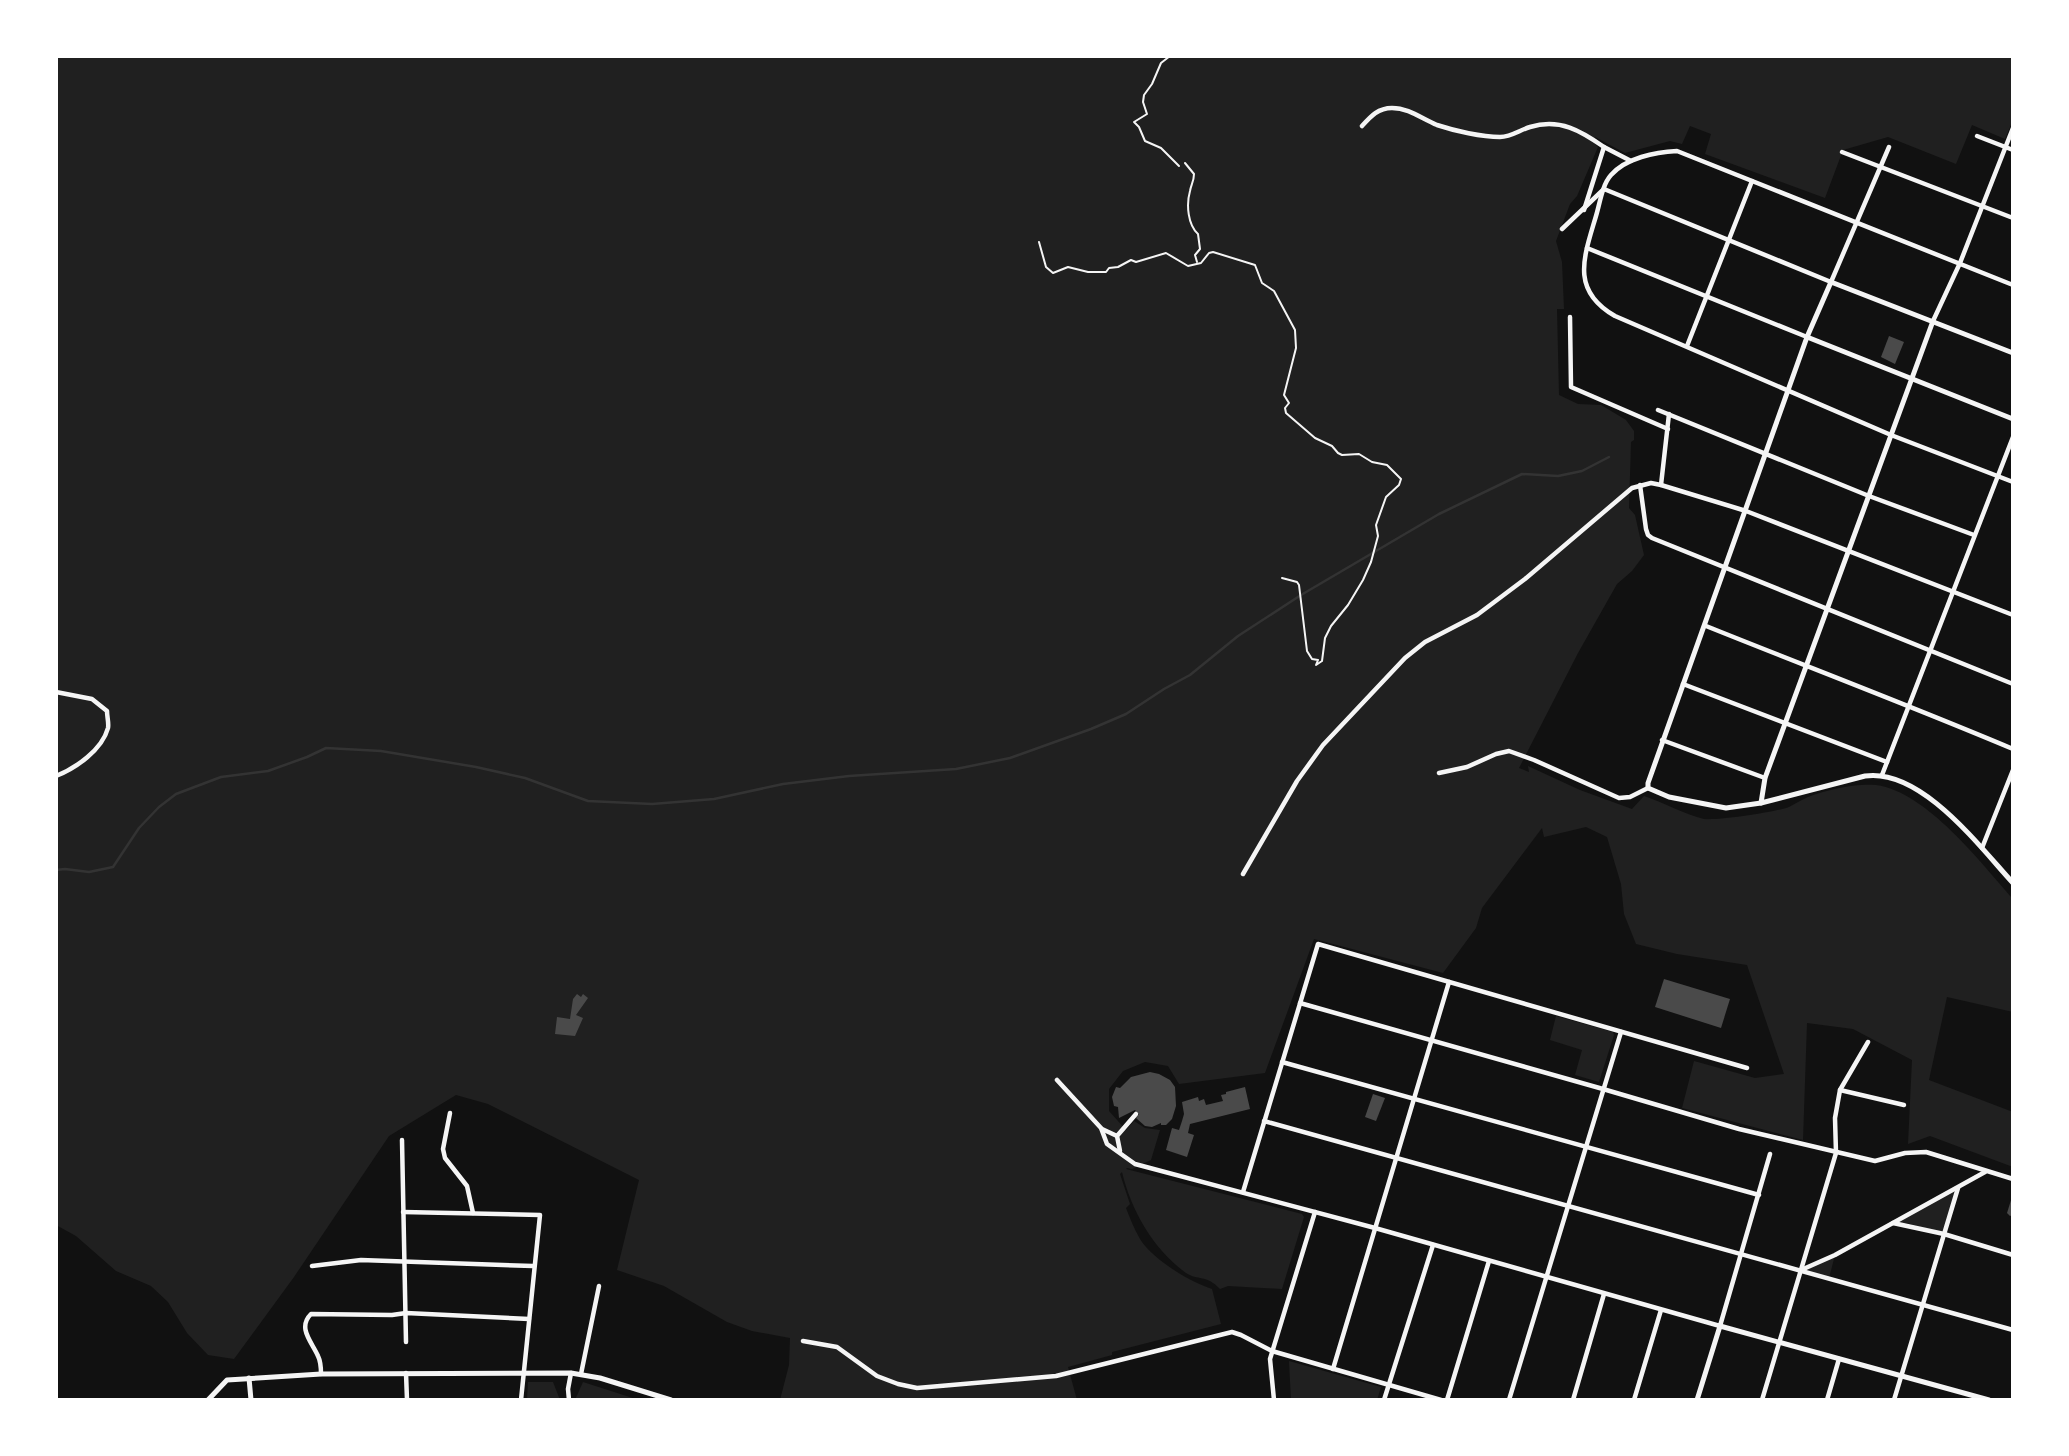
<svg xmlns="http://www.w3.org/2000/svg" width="2069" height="1456" viewBox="0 0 2069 1456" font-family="Arial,sans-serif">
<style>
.green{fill:#202020}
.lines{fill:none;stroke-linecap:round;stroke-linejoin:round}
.stream{stroke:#333;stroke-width:2.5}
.building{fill:#4a4a4a}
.path{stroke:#f5f5f5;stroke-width:2}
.minor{stroke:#f5f5f5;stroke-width:4.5}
.tertiary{stroke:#f5f5f5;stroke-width:5}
</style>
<rect width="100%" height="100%" fill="#111"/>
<g class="green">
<path d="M56,56H2013V120L2005,139L1972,125L1956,164L1888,137L1843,150L1825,198L1705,154L1711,134L1690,126L1682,144L1670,141L1625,153L1595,137L1593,142L1598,147L1577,196L1570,204L1556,241L1562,262L1564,309H1557L1559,395L1578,404L1601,405L1626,420L1634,431V440L1631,442L1629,508L1635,515L1644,555L1632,571L1617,584L1578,653L1519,768L1529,772L1528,766L1580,790L1632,809L1644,796C1662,802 1686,815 1704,819C1716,821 1777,812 1789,807C1795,804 1801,800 1808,797C1825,790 1857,783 1876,785C1927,792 1981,863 2013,899V1012L1947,997L1929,1080L2013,1112V1167L1930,1136L1908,1144L1912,1060L1853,1029L1807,1023L1803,1140L1682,1108L1694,1061L1755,1078L1784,1074L1747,965L1677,954L1636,944L1624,914L1621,884L1607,837L1586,827L1544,837L1542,828L1482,908L1476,928L1443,973L1314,939L1265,1073L1179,1084L1168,1066L1145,1062L1123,1071L1109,1089V1111L1126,1130L1134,1121L1145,1128L1160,1130L1151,1160L1132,1169L1127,1168L1126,1169L1302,1214L1304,1217L1282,1289L1228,1286L1220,1289C1206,1274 1198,1281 1186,1273C1153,1249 1131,1210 1122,1172L1120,1174L1130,1204L1126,1208C1130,1218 1134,1229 1140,1239C1152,1259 1190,1282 1212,1289L1221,1324L1112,1352V1355L1068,1367L1077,1400H780L789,1365L790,1338L752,1331L727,1322L664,1286L617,1270L639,1180L488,1104L456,1095L389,1136L294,1277L234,1359L208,1355L187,1333L168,1302L151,1286L116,1271L76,1236L56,1225Z"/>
<polygon points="1556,1016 1613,1032 1614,1035 1599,1082 1575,1075 1582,1050 1550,1040"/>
<polygon points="1958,1188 1944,1234 1907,1223 1893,1223"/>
<polygon points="1835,1255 1829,1278 1801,1271"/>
<polygon points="1289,1361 1381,1387 1377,1400 1291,1400"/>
<polygon points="528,1382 553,1382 560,1400 527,1400"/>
<polygon points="583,1382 639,1400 575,1400"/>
</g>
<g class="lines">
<polyline class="stream" points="56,870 65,869 89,872 113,867 139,828 159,807 176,794 221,777 268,771 307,757 326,748 381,751 476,767 525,778 588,801 652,804 714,799 783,784 849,776 956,769 1010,758 1091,729 1126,714 1164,689 1190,675 1238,636 1301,595 1439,514 1522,474 1558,476 1582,471 1609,457"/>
</g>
<g class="building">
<polygon points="1889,336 1904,342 1895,364 1881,357"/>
<polygon points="1664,979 1730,999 1721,1028 1655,1007"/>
<polygon points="577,994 581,997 583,994 588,998 576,1015 583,1018 575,1036 555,1034 557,1017 570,1019 573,999"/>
<polygon points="1150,1072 1159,1074 1170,1080 1175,1087 1176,1106 1172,1119 1166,1125 1161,1125 1161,1123 1152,1127 1145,1126 1136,1118 1139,1114 1135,1110 1119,1118 1118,1107 1114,1106 1112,1097 1116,1087 1120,1088 1131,1077"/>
<polygon points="1245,1087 1250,1109 1190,1124 1188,1133 1194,1135 1187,1157 1166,1150 1172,1128 1179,1130 1182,1121 1184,1114 1182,1102 1198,1097 1199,1101 1204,1099 1206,1105 1223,1101 1221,1095 1226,1094 1226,1092"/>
<polygon points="1373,1094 1385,1098 1376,1121 1365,1117"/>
<polygon points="2012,1197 2013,1215 2010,1216 2007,1213"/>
</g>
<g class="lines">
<g class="path">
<polyline points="1170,56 1161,63 1152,84 1144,95 1143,102 1147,114 1134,122 1139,127 1145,141 1161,148 1179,166"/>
<path d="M1185,163L1194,174C1194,181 1191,185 1190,191C1186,205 1188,225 1198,234L1200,249L1195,255L1197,262"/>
<polyline points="1039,242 1046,267 1053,273 1068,267 1088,272 1106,272 1109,268 1118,267 1131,260 1136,262 1166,253 1188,266 1201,263 1209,253 1213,252 1255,265 1262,283 1274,291 1295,330 1296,348 1284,395 1289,403 1285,408 1286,413 1315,438 1332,446 1338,453 1342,455 1359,454 1372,462 1387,465 1401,479 1399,485 1386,497 1376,525 1378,536 1371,562 1363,580 1348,605 1331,626 1325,638 1322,661 1316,665 1318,660 1312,659 1307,651 1299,585 1297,582 1282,578"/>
</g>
<g class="minor">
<path d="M1362,126C1371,116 1378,108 1392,108C1409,108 1422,119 1437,125C1455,131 1482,137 1500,137C1511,137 1520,130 1530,127C1560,118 1581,131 1604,147"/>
<polyline points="1977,136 2013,150"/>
<polyline points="1842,152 2013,218"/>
<polyline points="1584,210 1604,147 1631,161"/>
<polyline points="1562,229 1604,189 1831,282 1889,147"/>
<polyline points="1587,248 1807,337"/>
<path d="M2013,285L1677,151C1655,152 1626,158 1611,175C1602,185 1600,203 1596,216C1584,257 1570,290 1615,316L1891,435L2013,482"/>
<polyline points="1570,317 1571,387 1668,429"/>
<polyline points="1933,321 1960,263 2013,128"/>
<polyline points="1687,346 1752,181"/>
<polyline points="1658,410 1869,496 1974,535"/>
<polyline points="1640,485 1646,529 1648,535 1652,538 2013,684"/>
<polyline points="1661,485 1669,414"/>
<path d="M1706,626C1808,667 1911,706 2013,749"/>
<polyline points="1683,684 1887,762"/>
<path d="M56,692L92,699L107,711C107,717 109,723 108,728C102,750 76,768 56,776"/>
<polyline points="1662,740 1765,778"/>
<polyline points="1439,773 1467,767 1496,754 1509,751 1534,760 1619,798 1630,797 1648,788"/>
<polyline points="1882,775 2013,437"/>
<polyline points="1982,848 2013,770"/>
<polyline points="1243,874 1297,781 1323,745 1405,658 1425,642 1477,615 1525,579 1632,488 1651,483 1661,485 1746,511 2013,615"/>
<polyline points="1300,1003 1603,1089 1739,1129 1875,1161 1905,1153 1926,1152 2013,1179"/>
<polyline points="1282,1062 1759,1195"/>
<polyline points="1057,1080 1101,1128 1107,1144 1135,1164 1375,1228 1720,1326 1770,1154"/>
<polyline points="1840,1090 1904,1105"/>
<polyline points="450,1113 443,1149 445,1158 467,1186 473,1213"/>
<polyline points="1264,1121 2013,1330"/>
<polyline points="1102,1129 1117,1136"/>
<polyline points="402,1140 406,1342"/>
<polyline points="1120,1151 1117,1136 1136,1114"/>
<polyline points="1243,1192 1318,944 1747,1068"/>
<polyline points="403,1212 540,1215 521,1400"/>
<polyline points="1893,1223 1944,1234 2013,1255"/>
<polyline points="312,1266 361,1260 533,1266"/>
<polyline points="1801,1270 1835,1255 1985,1172"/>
<polyline points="803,1341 837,1347 877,1376 898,1384 917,1388 1056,1376 1232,1332 1241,1335 1272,1351 1441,1400"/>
<polyline points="1333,1369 1449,982"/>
<polyline points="406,1373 407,1400"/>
<path d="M321,1374C321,1368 321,1362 318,1356C312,1342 297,1328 311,1314L392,1315L406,1313L529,1319"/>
<polyline points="581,1374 599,1286"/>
<polyline points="569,1400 568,1389 571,1373"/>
<polyline points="1274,1400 1270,1359 1315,1212"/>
<polyline points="1384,1400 1433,1245"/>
<polyline points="1447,1400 1489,1261"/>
<polyline points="1509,1400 1621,1032"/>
<polyline points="1573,1400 1604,1294"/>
<polyline points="1634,1400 1661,1310"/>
<polyline points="1762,1400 1836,1153 1835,1118 1840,1090 1868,1042"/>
<polyline points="1827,1400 1839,1359"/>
<polyline points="1894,1400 1958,1188"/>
</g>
<g class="tertiary">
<polyline points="1807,337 2013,419"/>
<path d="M2013,353L1831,282L1807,337L1648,783V788L1669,797L1726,808L1761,803L1865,776C1921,768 1979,846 2013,883"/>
<polyline points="1761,803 1765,778 1933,321"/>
<polyline points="249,1378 251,1400"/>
<polyline points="208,1400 227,1380 321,1374 571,1373 600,1378 671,1400"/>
<polyline points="1697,1400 1720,1326 1989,1400"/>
</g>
</g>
<rect width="2069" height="1456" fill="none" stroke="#ffffff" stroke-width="116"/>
</svg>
